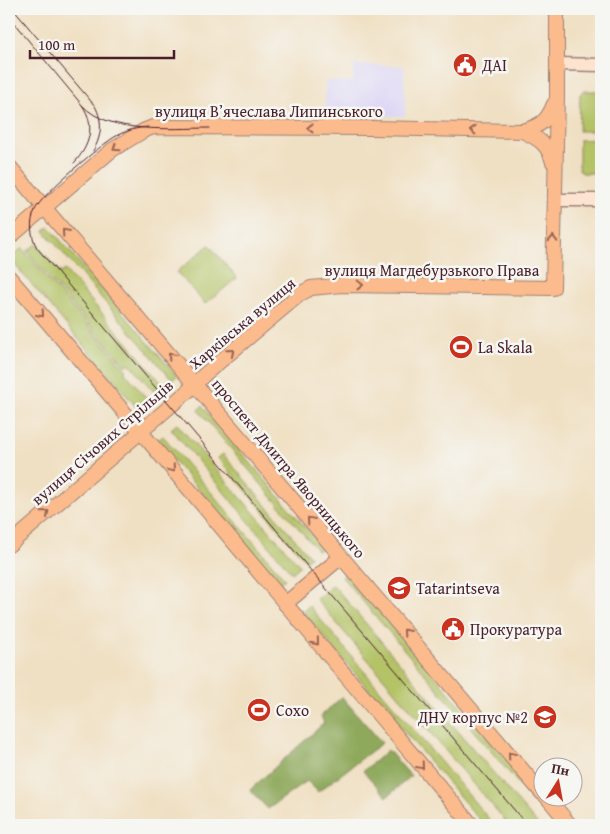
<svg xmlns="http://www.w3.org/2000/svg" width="610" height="834" viewBox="0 0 610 834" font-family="'Gentium Book Plus',serif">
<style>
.built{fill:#dcd5f6}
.green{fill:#b3c366;stroke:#7e7148}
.forest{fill:#8ea95b;stroke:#6c6443}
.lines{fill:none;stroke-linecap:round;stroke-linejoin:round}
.secondary-casing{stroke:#9d8077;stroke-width:15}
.primary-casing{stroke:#9d8077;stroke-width:16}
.secondary{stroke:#fde4d1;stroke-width:12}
.primary{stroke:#fbbb8c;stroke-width:14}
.tram{stroke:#4a1f2b;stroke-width:1}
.oneway{stroke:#9a6557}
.labels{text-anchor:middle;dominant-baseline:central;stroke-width:5;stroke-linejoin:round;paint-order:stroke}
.poi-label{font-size:16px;fill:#4a1f2b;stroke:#f6f6f2;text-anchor:start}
.street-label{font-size:16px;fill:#4a1f2b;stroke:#f6f6f2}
</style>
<rect width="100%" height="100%" fill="#f6f6f2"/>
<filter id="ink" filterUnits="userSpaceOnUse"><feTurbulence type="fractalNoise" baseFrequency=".02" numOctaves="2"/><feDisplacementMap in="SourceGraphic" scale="10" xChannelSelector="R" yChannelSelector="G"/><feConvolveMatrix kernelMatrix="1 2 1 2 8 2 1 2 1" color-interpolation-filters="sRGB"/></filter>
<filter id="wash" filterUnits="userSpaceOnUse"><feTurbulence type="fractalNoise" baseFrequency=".0096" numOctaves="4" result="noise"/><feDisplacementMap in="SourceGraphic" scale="20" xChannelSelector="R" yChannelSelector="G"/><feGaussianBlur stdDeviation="1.12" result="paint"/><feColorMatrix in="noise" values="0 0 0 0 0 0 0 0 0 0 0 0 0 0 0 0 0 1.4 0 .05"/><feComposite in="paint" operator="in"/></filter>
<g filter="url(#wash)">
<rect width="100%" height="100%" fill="#f0e0c3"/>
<polygon class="built" points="354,65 404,66 405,116 325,115 325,81 353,81"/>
<g class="green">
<polygon points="583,91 601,91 601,108 598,111 599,131 579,131 580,94"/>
<polygon points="598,139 598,152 601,155 601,173 582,173 579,169 579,140"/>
<polygon points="49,227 177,376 172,380 44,231"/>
<polygon points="36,244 61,273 65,270 165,387 156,394 129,363 125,366 27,251"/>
<polygon points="209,245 237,278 205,304 177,272"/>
<polygon points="22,248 125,369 125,372 148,400 138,409 10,259"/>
<polygon points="202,406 322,547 318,551 198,410"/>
<polygon points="177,424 300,566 292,573 171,429"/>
<polygon points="163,436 285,579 279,583 157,441"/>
<polygon points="223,454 310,557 306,561 218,458"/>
<polygon points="347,573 562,825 554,825 342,577"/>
<polygon points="333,585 538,825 509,825 316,599"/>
<polygon points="309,606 494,825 484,825 302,611"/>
</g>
<g class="forest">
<polygon points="342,697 382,743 318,792 307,781 268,809 250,790 324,723 321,716"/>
<polygon points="388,750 411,776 387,797 363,771"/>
</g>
</g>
<g filter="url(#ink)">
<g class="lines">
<g class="secondary-casing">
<g id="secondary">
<polyline points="557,64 601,65"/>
<polyline points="554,200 601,200"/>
</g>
</g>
<g class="primary-casing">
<g id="primary">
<path d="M522,131C538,138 548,144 553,162"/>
<polyline points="9,166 542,793"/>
<path d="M9,238L112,150L143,131L153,127L372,128L522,131C540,126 547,122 554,104"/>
<path d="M9,277C165,458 317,643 472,825"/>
<polyline points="9,545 188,391 205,374 300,294 311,288 342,285 553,288 557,96 557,9"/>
<polyline points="285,604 341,557"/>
<polyline points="546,796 570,825"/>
</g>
</g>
<use href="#secondary" class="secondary"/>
<use href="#primary" class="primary"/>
<g class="tram">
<path d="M13,9L95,106C103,121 102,136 93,151"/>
<path d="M9,17L82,105C110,135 171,128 210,128"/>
<path d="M148,127C137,128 128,130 118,135C101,144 42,194 35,210C29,223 31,236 37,248L527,825"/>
<path d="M74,163C90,146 96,125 82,105"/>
</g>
</g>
<defs><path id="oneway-chevron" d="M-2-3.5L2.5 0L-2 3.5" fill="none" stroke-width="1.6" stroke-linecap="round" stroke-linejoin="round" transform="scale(1.25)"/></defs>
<g class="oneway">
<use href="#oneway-chevron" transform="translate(310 128) rotate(-180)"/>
<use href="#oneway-chevron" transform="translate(473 130) rotate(-178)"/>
<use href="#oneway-chevron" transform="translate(116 148) rotate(146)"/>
<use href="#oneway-chevron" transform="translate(65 232) rotate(-131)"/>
<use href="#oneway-chevron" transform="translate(553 239) rotate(-89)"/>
<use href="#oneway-chevron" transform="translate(360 285) rotate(1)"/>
<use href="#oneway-chevron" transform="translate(41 314) rotate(49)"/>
<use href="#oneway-chevron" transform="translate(231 352) rotate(-40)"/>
<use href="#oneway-chevron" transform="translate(171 356) rotate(-131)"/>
<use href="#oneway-chevron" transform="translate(172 469) rotate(50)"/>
<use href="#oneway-chevron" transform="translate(46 513) rotate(-41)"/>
<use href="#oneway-chevron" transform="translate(310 520) rotate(-131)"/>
<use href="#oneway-chevron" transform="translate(406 632) rotate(-131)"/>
<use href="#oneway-chevron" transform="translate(316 642) rotate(51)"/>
<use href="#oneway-chevron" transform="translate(511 755) rotate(-130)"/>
<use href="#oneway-chevron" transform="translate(421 766) rotate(49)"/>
</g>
</g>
<defs>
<g id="civic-disc" transform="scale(1.25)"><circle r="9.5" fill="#c8321e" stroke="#f6f6f2"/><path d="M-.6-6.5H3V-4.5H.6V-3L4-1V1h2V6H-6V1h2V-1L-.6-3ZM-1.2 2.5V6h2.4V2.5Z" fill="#fff"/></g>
<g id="stadium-disc" transform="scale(1.25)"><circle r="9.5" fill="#c8321e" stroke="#f6f6f2"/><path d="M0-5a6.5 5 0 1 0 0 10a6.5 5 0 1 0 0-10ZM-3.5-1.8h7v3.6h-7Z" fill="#fff"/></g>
<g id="school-disc" transform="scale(1.25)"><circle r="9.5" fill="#c8321e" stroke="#f6f6f2"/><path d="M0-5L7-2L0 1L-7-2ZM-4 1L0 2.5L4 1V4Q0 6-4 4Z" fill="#fff"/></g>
<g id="university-disc" transform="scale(1.25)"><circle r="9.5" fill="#c8321e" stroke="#f6f6f2"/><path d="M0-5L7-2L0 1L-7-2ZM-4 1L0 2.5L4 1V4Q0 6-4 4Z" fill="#fff"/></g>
</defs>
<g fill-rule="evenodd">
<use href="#civic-disc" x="465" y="65"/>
<use href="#stadium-disc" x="461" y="347"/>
<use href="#school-disc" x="399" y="588"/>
<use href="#civic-disc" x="453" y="629"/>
<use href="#stadium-disc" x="259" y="710"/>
<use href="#university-disc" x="545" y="717"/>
</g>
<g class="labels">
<g class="poi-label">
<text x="482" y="65">ДАІ</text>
<text x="478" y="347">La Skala</text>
<text x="416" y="588">Tatarintseva</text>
<text x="470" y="629">Прокуратура</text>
<text x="276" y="710">Сохо</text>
<text x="528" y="717" text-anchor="end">ДНУ корпус №2</text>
</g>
<g class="street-label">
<text x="269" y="111">вулиця Вʼячеслава Липинського</text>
<text x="432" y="270">вулиця Магдебурзького Права</text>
<text transform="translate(242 323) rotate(-40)">Харківська вулиця</text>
<text transform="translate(102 442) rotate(-41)">вулиця Січових Стрільців</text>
<text transform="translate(289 468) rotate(50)">проспект Дмитра Яворницького</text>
</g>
</g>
<rect width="610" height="834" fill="none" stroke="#f6f6f2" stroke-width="30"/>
<g transform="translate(558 782) rotate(11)"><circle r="24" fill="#f6f6f2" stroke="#b1a0a2"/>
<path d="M0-4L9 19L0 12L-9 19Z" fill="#c8321e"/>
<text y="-8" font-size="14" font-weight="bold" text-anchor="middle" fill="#4a1f2b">Пн</text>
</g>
<path d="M30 50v8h144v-8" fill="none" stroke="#4a1f2b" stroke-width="2.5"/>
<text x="38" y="50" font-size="15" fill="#4a1f2b" stroke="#f6f6f2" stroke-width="4" paint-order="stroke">100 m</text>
</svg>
